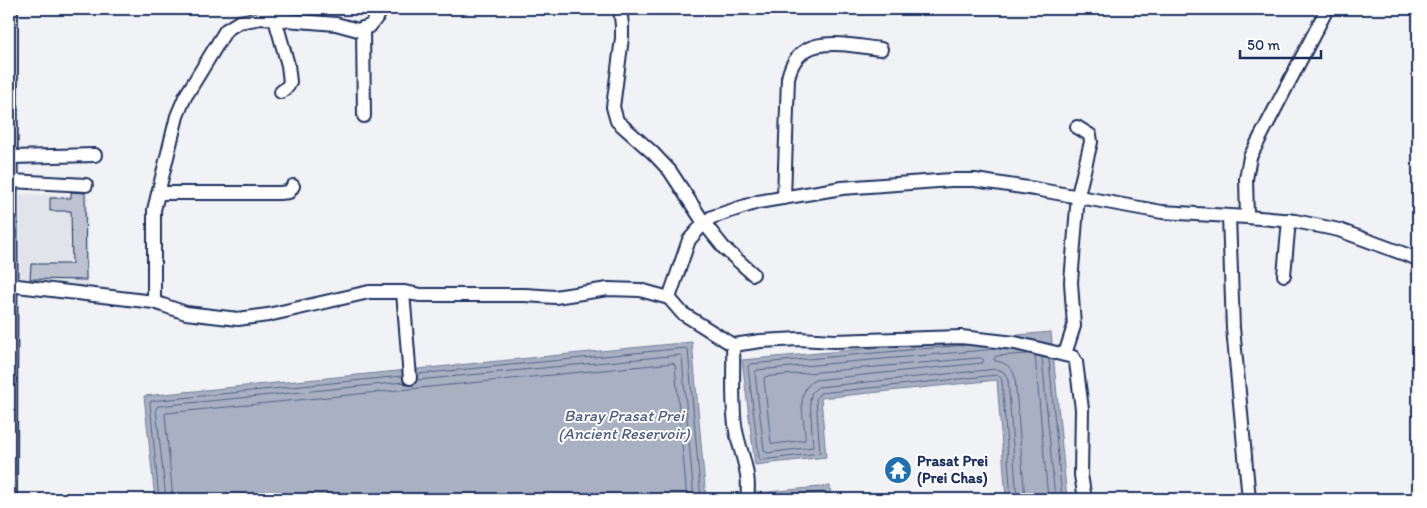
<svg xmlns="http://www.w3.org/2000/svg" width="1427" height="508" viewBox="0 0 1427 508" font-family="Itim,sans-serif">
<style>
.built{fill:#e1e4ea}
.water{fill:#a8b0c2;stroke:#707c9a}
.lines{fill:none;stroke-linecap:round;stroke-linejoin:round}
.shore{stroke:#536386;stroke-width:1}
.building{fill:#bcc2d0;stroke:#1b2f5e}
.minor-casing{stroke:#1b2f5e;stroke-width:16}
.minor{stroke:#fff;stroke-width:12}
.labels{text-anchor:middle;dominant-baseline:central;stroke-width:4;stroke-linejoin:round;paint-order:stroke}
.poi-label{font-size:15px;font-weight:bold;fill:#1b2f5e;stroke:#fff;text-anchor:start}
.water-label{font-size:16px;font-style:italic;fill:#4c5c81;stroke:#fff}
</style>
<rect width="100%" height="100%" fill="#f1f2f5"/>
<filter id="ink" filterUnits="userSpaceOnUse"><feTurbulence type="fractalNoise" baseFrequency=".02" numOctaves="2"/><feDisplacementMap in="SourceGraphic" scale="10" xChannelSelector="R" yChannelSelector="G"/><feConvolveMatrix kernelMatrix="1 2 1 2 8 2 1 2 1" color-interpolation-filters="sRGB"/></filter>
<g filter="url(#ink)">
<polygon class="built" points="20,194 88,196 88,286 19,280"/>
<g class="water">
<polygon points="1051,332 1067,499 1006,499 997,380 821,398 826,457 755,465 742,360"/>
<polygon points="692,342 706,499 155,499 144,396"/>
<polygon points="830,486 831,499 759,499 758,493"/>
</g>
<g class="lines">
<g class="shore">
<polyline points="966,345 750,364 748,367 759,458 761,460 820,453 816,399 820,393 997,375 1000,377 1002,380 1011,499"/>
<polyline points="997,349 757,370 755,373 764,450 767,453 813,447 810,399 812,392 818,387 997,369 1004,372 1008,380 1017,499"/>
<polyline points="1035,355 1048,499"/>
<polyline points="1042,357 1055,499"/>
<path d="M981,358L984,360L982,363L815,380C793,391 806,421 805,440L774,444L771,443L764,379L765,377Z"/>
<polyline points="1049,359 1062,499"/>
<polyline points="417,374 686,348 688,350 701,499"/>
<polyline points="417,380 680,355 682,357 694,499"/>
<polyline points="159,499 150,403 151,401 402,376"/>
<polyline points="166,499 156,409 158,406 404,382"/>
<polyline points="173,499 165,415 166,413 673,363 675,365 687,499"/>
<polyline points="763,499 765,498 823,492 825,493 826,499"/>
<path d="M1025,499L1015,377C1012,367 1005,362 995,361L994,359L996,356L1027,354"/>
</g>
</g>
<polygon class="building" points="71,192 85,193 86,280 30,279 31,264 72,264 71,211 50,211 50,198 71,198"/>
<g class="lines">
<g class="minor-casing">
<g id="minor">
<polyline points="620,9 622,25 622,38 613,107 617,121 653,153 670,171 704,223 724,248 753,274"/>
<polyline points="275,19 288,65 290,82 288,86 281,92"/>
<polyline points="363,28 364,116"/>
<polyline points="11,157 95,155"/>
<polyline points="11,181 86,185"/>
<polyline points="158,193 280,193 289,192 293,186"/>
<path d="M784,198L788,78C798,31 845,45 881,49"/>
<polyline points="1229,216 1233,328 1249,499"/>
<polyline points="1247,217 1246,179 1250,157 1327,9"/>
<polyline points="1284,275 1289,220"/>
<polyline points="9,285 154,302 186,313 238,319 268,315 369,292 403,292 420,295 525,295 555,297 608,289 640,290 669,298 689,240 704,223 712,217 758,202 842,188 951,180 975,180 1035,189 1162,212 1247,217 1295,221 1339,230 1418,259"/>
<polyline points="403,292 410,378"/>
<polyline points="669,298 682,313 733,345 761,341 799,339 834,341 961,337 1015,343 1073,357 1076,362 1082,409 1081,475 1085,499"/>
<polyline points="154,302 154,210 177,116 185,97 226,30 239,22 261,18 336,24 358,30 370,26 383,9"/>
<path d="M733,345C734,371 731,405 736,431C741,455 751,473 747,499"/>
<polyline points="1065,354 1074,326 1071,282 1078,195 1091,142 1090,135 1077,127"/>
<polyline points="10,499 11,9"/>
</g>
</g>
<use href="#minor" class="minor"/>
</g>
</g>
<defs>
<g id="temple-disc" transform="scale(1.4375)"><circle r="9.5" fill="#1f6fb2" stroke="#fff"/><path d="M0-6L5-2H3V0L6.5 2.5H4V6H1.5V3h-3V6H-4V2.5H-6.5L-3 0V-2H-5Z" fill="#fff"/></g>
</defs>
<g fill-rule="evenodd">
<use href="#temple-disc" x="898" y="470"/>
</g>
<g class="labels">
<g class="poi-label">
<text x="917" y="461">Prasat Prei<tspan x="917" dy="17">(Prei Chas)</tspan></text>
</g>
<g class="water-label">
<text x="624" y="415">Baray Prasat Prei<tspan x="624" dy="18">(Ancient Reservoir)</tspan></text>
</g>
</g>
<rect width="1427" height="508" fill="none" stroke="#fff" stroke-width="30"/>
<rect x="15" y="15" width="1397" height="478" fill="none" stroke="#1b2f5e" stroke-width="2" filter="url(#ink)"/>
<path d="M1240 50v8h81v-8" fill="none" stroke="#1b2f5e" stroke-width="2.5"/>
<text x="1247" y="50" font-size="15" fill="#1b2f5e" stroke="#ffffff" stroke-width="4" paint-order="stroke">50 m</text>
</svg>
